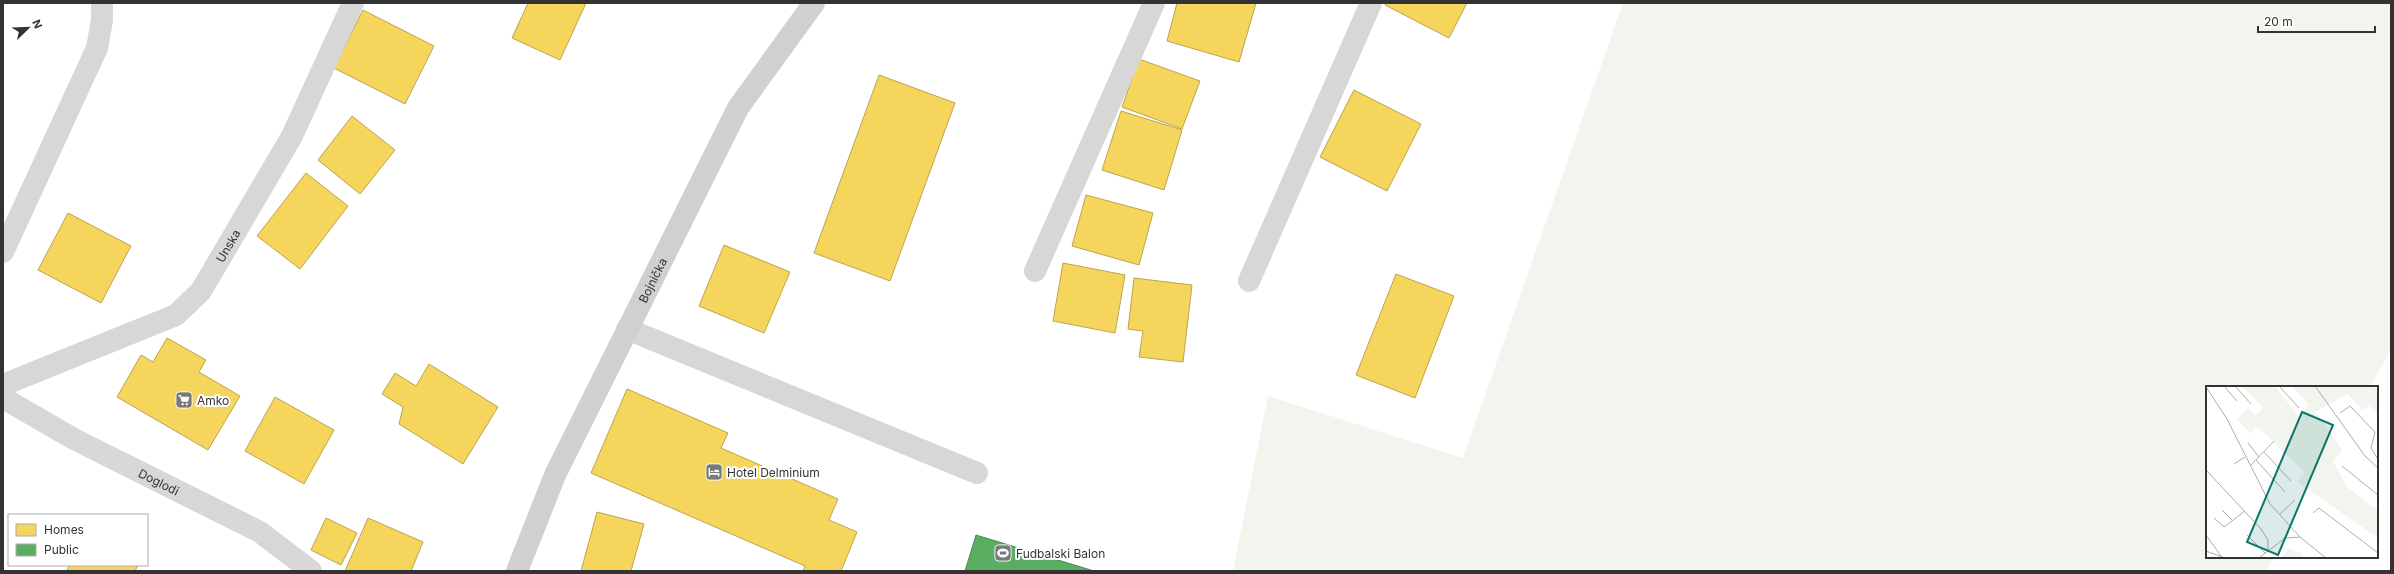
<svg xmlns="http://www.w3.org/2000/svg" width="2394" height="574" viewBox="0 0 2394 574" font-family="Inter,sans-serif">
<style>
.green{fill:#f1f5ed}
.homes{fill:#f6d55c;stroke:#bca450}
.public{fill:#5aae61;stroke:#4e8953}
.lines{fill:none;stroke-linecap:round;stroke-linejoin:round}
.service{stroke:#d7d7d7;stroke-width:22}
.minor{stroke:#d7d7d7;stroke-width:22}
.secondary{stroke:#d0d0d0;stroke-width:22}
.labels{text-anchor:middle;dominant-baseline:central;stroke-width:4;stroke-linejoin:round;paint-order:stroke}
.street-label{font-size:12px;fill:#333;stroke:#fff}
.poi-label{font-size:12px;fill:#333;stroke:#fff;text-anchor:start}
.inset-road{fill:none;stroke:#adadad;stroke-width:1}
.view{fill:#0f766e;fill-opacity:0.15;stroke:#0f766e;stroke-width:2}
.inset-edge{fill:none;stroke:#333;stroke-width:2}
</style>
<rect width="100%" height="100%" fill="#fff"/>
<polygon class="green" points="1623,3 2391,4 2391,350 2370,387 2207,387 2207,557 2274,557 2266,571 1233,571 1268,396 1463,458"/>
<g class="homes">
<polygon points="528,3 586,3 560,60 512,38"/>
<polygon points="1177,3 1256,3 1239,62 1167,41"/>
<polygon points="1386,3 1467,3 1449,38 1385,5"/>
<polygon points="363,10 434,46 405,104 334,68"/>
<polygon points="1139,59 1200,81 1182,129 1122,107"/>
<polygon points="879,75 955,103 890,281 814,253"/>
<polygon points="1354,90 1421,124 1387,191 1320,157"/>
<polygon points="1121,111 1182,130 1164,190 1102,170"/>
<polygon points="352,116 395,150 360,194 318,160"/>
<polygon points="306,173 348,206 300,269 257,236"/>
<polygon points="1086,195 1153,213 1139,265 1072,246"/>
<polygon points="68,213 131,246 101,303 38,270"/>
<polygon points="724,245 790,272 764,333 699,306"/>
<polygon points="1063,263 1125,275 1115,333 1053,321"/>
<polygon points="1396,274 1454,296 1415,398 1356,375"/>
<polygon points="1134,278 1192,285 1183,362 1139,357 1143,331 1128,329"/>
<polygon points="167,338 206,360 199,372 240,396 208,450 117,397 141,355 153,362"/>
<polygon points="429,364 498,407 463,464 399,424 403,407 382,394 395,373 416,386"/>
<polygon points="627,389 728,433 721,448 838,499 829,520 857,532 841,571 803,571 805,566 591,473"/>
<polygon points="275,397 334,430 304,484 245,451"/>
<polygon points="597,512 644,524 631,571 581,571"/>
<polygon points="326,518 357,533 341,565 311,550"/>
<polygon points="368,518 423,542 411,571 345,571"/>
<polygon points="69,565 138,565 135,571 67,571"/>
</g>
<polygon class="public" points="976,535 1094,571 965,571"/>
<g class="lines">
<g class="service">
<polyline points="3,252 97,48 102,20 102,3"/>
<polyline points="627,329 977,473"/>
</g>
<g class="minor">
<polyline points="1035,271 1154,3"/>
<polyline points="1249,281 1371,3"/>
<path id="s1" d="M3,385L176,315L201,291L292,136L353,3"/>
<path id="s2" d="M3,398L74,439L260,532L311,571"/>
</g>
<path class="secondary" id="s3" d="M517,571L555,475L738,108L814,3"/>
</g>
<defs>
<g id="supermarket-square" transform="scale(0.9)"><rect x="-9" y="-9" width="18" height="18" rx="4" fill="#7a7a7a" stroke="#fff"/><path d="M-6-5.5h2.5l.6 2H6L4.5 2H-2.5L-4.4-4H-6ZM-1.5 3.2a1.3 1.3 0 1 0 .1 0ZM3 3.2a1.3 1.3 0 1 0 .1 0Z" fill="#fff"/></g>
<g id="hotel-square" transform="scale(0.9)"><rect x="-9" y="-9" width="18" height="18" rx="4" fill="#7a7a7a" stroke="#fff"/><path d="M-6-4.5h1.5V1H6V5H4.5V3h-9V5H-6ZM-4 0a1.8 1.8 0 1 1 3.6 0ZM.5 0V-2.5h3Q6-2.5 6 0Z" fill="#fff"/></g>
<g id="stadium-square" transform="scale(0.9)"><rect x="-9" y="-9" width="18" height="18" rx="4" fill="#7a7a7a" stroke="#fff"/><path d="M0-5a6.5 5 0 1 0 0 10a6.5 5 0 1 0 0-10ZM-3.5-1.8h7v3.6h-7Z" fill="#fff"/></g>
</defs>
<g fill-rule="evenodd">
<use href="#supermarket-square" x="184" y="400"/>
<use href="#hotel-square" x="714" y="472"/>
<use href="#stadium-square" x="1003" y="553"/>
</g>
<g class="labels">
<g class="street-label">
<text stroke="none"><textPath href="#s1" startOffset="274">Unska</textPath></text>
<text stroke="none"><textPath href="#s3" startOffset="321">Bojnička</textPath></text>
<text stroke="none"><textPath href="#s2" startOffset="177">Doglodi</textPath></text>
</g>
<g class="poi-label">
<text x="197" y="400">Amko</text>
<text x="727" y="472">Hotel Delminium</text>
<text x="1016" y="553">Fudbalski Balon</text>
</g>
</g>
<g transform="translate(2206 386)">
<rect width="172" height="172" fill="#fff"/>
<path d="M36,0H69L92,30L103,19L86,0H172V28L163,20L156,24L142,8L109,26L137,64L127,75L141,101L172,124V152L91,96L99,87L54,43L50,41L44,47L31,33L42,22L50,29L57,22ZM83,163L95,167L99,172H74Z" fill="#f1f5ed"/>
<path class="inset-road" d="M18,0L31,15M29,0L45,18M73,0L93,22M109,0L159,70L172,82M0,1L21,33L64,118L94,151L120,172M134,27L144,20L169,46L165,62L172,73M42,57L53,71M58,66L85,95M50,74L79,106M28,78L39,71M44,80L68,55M136,80L172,109M0,84L55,143L62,154V165M16,124L27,135M107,127L113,122L172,167M73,129L89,114M8,132L18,141L39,125M0,149L15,170M41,149L59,167M0,165L19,172M53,172L79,152L94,151"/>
<path class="view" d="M96,26L127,39L72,169L41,156Z"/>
<rect width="172" height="172" class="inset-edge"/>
</g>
<rect width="2394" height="574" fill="none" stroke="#333333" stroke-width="8"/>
<rect x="8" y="514" width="140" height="52" fill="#ffffff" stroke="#adadad"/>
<rect x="16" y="524" width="20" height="12" fill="#f6d55c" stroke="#adadad"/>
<text x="44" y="534" font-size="12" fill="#333333">Homes</text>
<rect x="16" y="544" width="20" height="12" fill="#5aae61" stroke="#adadad"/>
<text x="44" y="554" font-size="12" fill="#333333">Public</text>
<g transform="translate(28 28) rotate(67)" stroke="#ffffff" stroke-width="3" paint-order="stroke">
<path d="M0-3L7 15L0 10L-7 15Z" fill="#333333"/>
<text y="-6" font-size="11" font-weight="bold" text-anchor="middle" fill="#333333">N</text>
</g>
<path d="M2258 26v6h117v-6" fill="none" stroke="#333333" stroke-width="2"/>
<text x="2264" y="26" font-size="12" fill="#333333" stroke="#ffffff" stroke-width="3" paint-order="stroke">20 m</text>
</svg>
